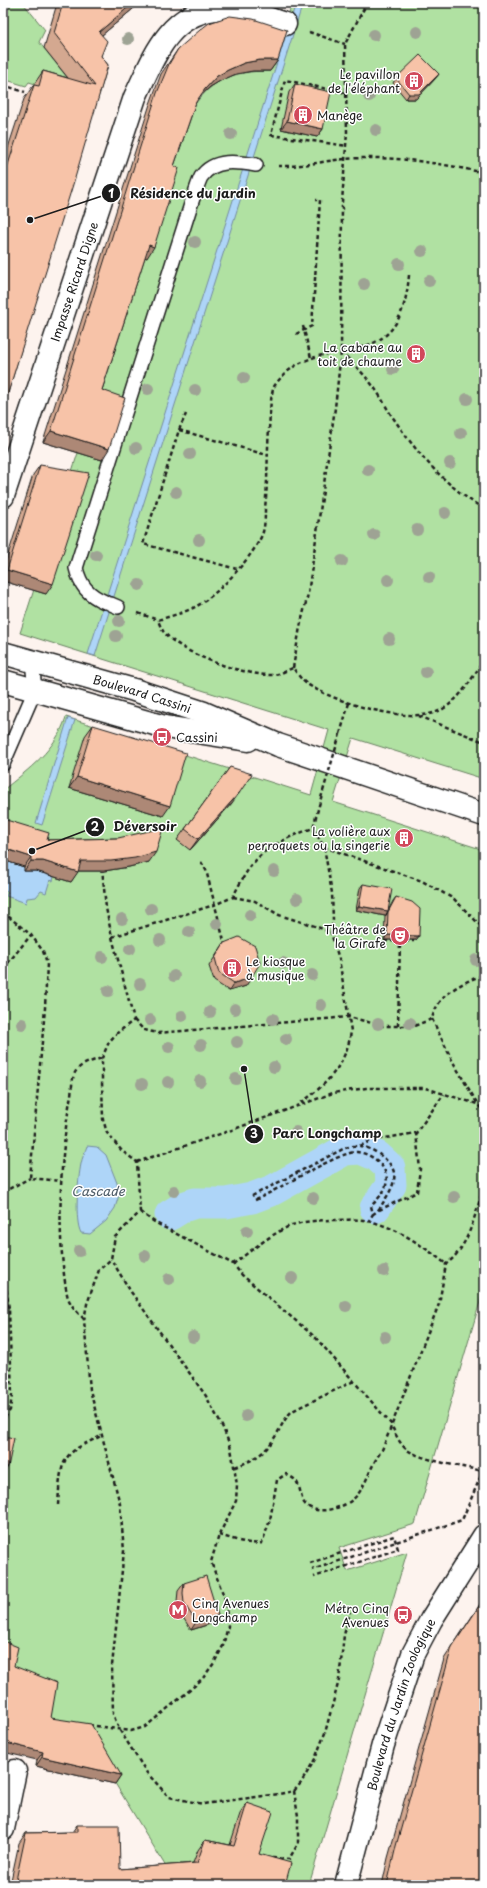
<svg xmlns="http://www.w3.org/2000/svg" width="487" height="1888" viewBox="0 0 487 1888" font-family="'Playpen Sans',sans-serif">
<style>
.green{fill:#b0e1a2;stroke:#667e5f}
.water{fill:#aed5f8;stroke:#748ba0}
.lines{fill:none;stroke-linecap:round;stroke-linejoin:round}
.canal{stroke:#aed5f8;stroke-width:31}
.service-casing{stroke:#1c1c1c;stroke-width:16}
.minor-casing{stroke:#1c1c1c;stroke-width:25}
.tertiary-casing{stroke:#1c1c1c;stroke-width:25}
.path{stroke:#1c1c1c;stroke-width:2.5;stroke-dasharray:4 3;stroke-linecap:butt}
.service{stroke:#fff;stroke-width:13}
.minor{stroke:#fff;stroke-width:22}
.tertiary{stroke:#fff;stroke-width:22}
.path-bridge{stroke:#1c1c1c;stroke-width:2.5;stroke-dasharray:4 3;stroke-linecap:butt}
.tree{fill:#9ea394}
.wall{fill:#d4a890;stroke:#1c1c1c}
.shaded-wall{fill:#ad8876;stroke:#1c1c1c}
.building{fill:#f7c3a8;stroke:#1c1c1c}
.labels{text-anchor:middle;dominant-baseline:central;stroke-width:3;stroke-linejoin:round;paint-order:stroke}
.poi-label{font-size:12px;fill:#1c1c1c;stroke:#fff;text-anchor:end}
.street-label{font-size:12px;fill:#1c1c1c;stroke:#fff}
.water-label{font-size:13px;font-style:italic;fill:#4f5d69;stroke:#fff}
.leader{fill:none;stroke:#1c1c1c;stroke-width:1.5}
.callout-dot{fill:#1c1c1c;stroke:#fff;stroke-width:1.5}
.mark-label{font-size:12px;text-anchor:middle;font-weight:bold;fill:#fff}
.callout-label{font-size:13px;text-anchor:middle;font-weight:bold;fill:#1c1c1c;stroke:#fff;stroke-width:3;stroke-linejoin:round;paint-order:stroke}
</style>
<rect width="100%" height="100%" fill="#fdf3ee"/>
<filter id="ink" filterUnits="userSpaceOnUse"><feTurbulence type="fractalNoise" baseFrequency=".025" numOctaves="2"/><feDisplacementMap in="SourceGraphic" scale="8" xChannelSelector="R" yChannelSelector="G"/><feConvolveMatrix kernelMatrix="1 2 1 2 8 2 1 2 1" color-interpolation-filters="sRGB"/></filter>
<g filter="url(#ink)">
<g class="green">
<polygon points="3,3 23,3 45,30 39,42 85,100 29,82 26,86 3,79"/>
<path d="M292,3H484V779L353,738L333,802L484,850V1288L415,1524L339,1548L347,1571L407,1552L309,1885H172L171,1875L107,1770L3,1727V790C29,769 56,750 66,717L311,795L329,730L20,633L186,117C209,81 228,71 270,71Z"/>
</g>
<g class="water">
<polygon points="296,3 303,3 95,656 88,654"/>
<polygon points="68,718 75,720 42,825 36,823"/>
<polygon points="3,860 54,876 53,881 50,880 46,893 41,891 36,897 27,898 26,903 6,896 8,892 3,890"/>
<path d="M87,1146L97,1147L106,1155L117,1183L119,1195L115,1208L106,1221L90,1234L81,1233C74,1220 78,1179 81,1164C82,1158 85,1152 87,1146Z"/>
</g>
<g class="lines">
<polyline class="canal" points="170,1215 183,1207 195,1203 226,1203 252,1198 273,1190 345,1150 361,1149 377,1156 390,1168 391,1185 375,1208"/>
<g class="service-casing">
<g id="service">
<path d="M105,602C88,595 80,585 76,568L193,198C196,191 198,183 201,177C214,158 238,162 256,165"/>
<polyline points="111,604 118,607"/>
<polyline points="3,764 35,690 32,661"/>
</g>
</g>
<g class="minor-casing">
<g id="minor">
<path id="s1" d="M3,496L135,97C153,60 167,15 215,9C220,8 227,6 233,7C250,11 268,19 285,24"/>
<path id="s2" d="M3,653L134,690L204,713L278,745L484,815"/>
<polyline points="3,681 165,727 248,740"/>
<polyline points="3,1829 15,1771"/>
</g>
</g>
<g class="tertiary-casing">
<g id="tertiary">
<path id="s3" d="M346,1885L383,1745L413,1654L431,1620L484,1536"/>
</g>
</g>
<g class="path">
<polyline points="309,32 345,44"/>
<polyline points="3,85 25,92"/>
<polyline points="3,93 5,85"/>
<polyline points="346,93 285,80 271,135 347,146"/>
<path d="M278,166C301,167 323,161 345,159C389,155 441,163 484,173"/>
<path d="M409,275C400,386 319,324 275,385C270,392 270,419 269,429C267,455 268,482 265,508C265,516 265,524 263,532C256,554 216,597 195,607C184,613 170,616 158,620C159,623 161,628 163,631C180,654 245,676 273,675C279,675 287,670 293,668C297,673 302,681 307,684C334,702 411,726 441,710C460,700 472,678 484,660"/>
<polyline points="303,326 311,358"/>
<polyline points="296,334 312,326 320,200 316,200"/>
<path d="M341,352C355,365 368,378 378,393C384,402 388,411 394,419C418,455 447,487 484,509"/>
<polyline points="179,430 186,414"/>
<polyline points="237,569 143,544 179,430 267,455"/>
<polyline points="138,613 158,620"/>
<polyline points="293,668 300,627 308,594 335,408 341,352 342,202 347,132 345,44 367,3"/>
<polyline points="419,716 484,742"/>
<polyline points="340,734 349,703"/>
<polyline points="324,847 422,881 454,899 484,929"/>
<polyline points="201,862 206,870 225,945"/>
<polyline points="102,868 106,908 112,937 134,1020 116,1034 109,1042 102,1058 102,1082 103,1119 107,1133 122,1151 137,1162 140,1212 115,1237 111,1259 99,1270 87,1304 84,1320 90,1390 120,1504 124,1551 112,1666 113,1714 119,1729 147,1773 169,1797 203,1804 279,1794 294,1791 301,1783 315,1759 325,1733 339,1680 344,1635 350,1612"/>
<polyline points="233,897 255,901 279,915 318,927 331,933"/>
<polyline points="3,912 31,935 43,951 47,963 45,1008 30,1178 61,1181"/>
<path d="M112,937L214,905L233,897C254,853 268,845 313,828"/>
<polyline points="384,941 414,941"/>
<polyline points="3,969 31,935"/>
<polyline points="432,1019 453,1062 477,1103"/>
<path d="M134,1020L144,1030L158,1033L349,1017L383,1026H414L432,1019C437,995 462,982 484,975"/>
<polyline points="398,1026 400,941"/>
<path d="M301,1103C326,1085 347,1064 351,1031L339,959L331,933L333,920L332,893L324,847L313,828L321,798"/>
<polyline points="360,1146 373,1140 416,1133 444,1094"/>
<polyline points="137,1162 229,1131 333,1093 366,1088 425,1088 477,1104 484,1111"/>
<polyline points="3,1192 30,1178"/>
<path d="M252,1196L345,1148C349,1147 356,1145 360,1146C367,1147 375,1151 380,1155C398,1168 398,1179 386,1198C382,1204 380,1210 373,1214"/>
<path d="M255,1200C276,1191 340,1151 357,1152C376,1154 395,1173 383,1192C380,1197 375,1202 371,1206L373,1214L368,1222"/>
<polyline points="379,1210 417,1192 420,1169 416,1133"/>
<path d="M140,1212L156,1223L233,1264L242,1275L316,1338L391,1424C395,1433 398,1441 405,1448C417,1460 465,1467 483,1471L462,1520L312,1570"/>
<polyline points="3,1262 9,1309 12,1395 10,1410 3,1421"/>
<path d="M233,1264C252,1250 271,1234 292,1225C305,1221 321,1220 335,1220C344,1220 354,1219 363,1220C394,1225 422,1245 446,1264"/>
<path d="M84,1319C77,1312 69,1304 67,1294C56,1235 60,1154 71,1095C72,1088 72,1076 76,1071C82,1063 93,1061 102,1058"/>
<path d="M235,1467C251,1461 264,1455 273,1440C280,1430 283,1420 292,1411L354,1381"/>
<path d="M58,1505C59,1493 59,1471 65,1461C71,1448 90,1442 101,1436"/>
<path d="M219,1535C233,1539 248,1545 262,1543L270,1520L277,1480L286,1474C289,1476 294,1478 296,1481C301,1487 300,1498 305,1504C311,1510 319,1511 327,1510C368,1503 362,1477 382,1450L439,1304L446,1264C469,1248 475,1213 484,1187"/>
<polyline points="310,1563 394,1536 398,1549 314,1577"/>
<polyline points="89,1725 131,1731 145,1727 190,1690 203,1678 214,1663 223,1646 228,1626 225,1599 211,1562 219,1535 236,1501 237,1485 231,1448 223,1428 206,1396 131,1292 111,1259"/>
<polyline points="272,1858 289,1859 298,1844 298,1816 294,1791"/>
</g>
<use href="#service" class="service"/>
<use href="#minor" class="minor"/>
<use href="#tertiary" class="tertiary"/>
<polyline class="path-bridge" points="321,798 340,734"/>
</g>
<g class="tree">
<circle cx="417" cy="32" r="6"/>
<circle cx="374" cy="35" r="6"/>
<circle cx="128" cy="39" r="6"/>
<circle cx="369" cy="96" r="6"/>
<circle cx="376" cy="130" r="6"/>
<circle cx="231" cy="134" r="6"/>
<circle cx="195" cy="242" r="6"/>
<circle cx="422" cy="251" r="6"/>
<circle cx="399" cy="264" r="6"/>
<circle cx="429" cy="281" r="6"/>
<circle cx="364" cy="284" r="6"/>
<circle cx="393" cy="369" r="6"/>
<circle cx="244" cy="378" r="6"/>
<circle cx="148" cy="389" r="6"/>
<circle cx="195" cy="390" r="6"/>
<circle cx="467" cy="399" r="6"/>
<circle cx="461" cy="433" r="6"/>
<circle cx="136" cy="448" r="6"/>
<circle cx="190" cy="454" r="6"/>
<circle cx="450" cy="463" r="6"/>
<circle cx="368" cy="470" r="6"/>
<circle cx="176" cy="492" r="6"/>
<circle cx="445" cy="513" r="6"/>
<circle cx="417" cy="530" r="6"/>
<circle cx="374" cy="535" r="6"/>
<circle cx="199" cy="540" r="6"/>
<circle cx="96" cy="555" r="6"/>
<circle cx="342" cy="561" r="6"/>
<circle cx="429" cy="577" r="6"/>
<circle cx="388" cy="580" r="6"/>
<circle cx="139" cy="585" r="6"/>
<circle cx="119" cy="621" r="6"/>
<circle cx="116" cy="636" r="6"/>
<circle cx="389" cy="639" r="6"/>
<circle cx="426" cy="672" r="6"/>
<circle cx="274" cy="871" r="6"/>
<circle cx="297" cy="899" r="6"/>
<circle cx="151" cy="909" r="6"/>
<circle cx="250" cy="915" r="6"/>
<circle cx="122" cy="919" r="6"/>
<circle cx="217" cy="924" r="6"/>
<circle cx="189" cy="932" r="6"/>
<circle cx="160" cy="940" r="6"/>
<circle cx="130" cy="949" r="6"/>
<circle cx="102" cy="957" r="6"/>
<circle cx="476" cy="960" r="6"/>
<circle cx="283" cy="963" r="6"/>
<circle cx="312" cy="975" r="6"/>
<circle cx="174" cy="976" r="6"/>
<circle cx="140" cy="984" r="6"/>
<circle cx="108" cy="991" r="6"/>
<circle cx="321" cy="1005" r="6"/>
<circle cx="235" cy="1009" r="6"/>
<circle cx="210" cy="1012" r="6"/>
<circle cx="182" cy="1016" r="6"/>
<circle cx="273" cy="1019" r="6"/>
<circle cx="150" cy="1020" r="6"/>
<circle cx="410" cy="1023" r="6"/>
<circle cx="22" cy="1024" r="6"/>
<circle cx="378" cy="1024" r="6"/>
<circle cx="286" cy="1039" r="6"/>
<circle cx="237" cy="1042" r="6"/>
<circle cx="201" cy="1045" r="6"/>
<circle cx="169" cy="1047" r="6"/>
<circle cx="274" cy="1067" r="6"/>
<circle cx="236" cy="1079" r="6"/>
<circle cx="200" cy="1081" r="6"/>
<circle cx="168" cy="1082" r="6"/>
<circle cx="142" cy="1084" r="6"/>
<circle cx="296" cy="1132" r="6"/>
<circle cx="174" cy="1191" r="6"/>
<circle cx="454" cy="1197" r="6"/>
<circle cx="313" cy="1198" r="6"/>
<circle cx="247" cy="1231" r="6"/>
<circle cx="79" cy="1251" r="6"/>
<circle cx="145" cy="1256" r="6"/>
<circle cx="384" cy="1271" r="6"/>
<circle cx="292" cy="1278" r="6"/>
<circle cx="169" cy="1279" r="6"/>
<circle cx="346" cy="1306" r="6"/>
<circle cx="193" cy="1337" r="6"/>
<circle cx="385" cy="1337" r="6"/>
<circle cx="246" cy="1416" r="6"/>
</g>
<g class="wall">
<polygon points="59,3 140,3 102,35 101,56 108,65 7,396 3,402 3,163 24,99 43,71 68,78 44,48 56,7"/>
<polygon points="178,49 278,60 270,71 253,71 236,74 220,81 210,87 198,98 196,102 174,166 147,258 145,257 102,390 102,460 43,442 150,104 161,74"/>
<polygon points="439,74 435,79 416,99 406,99 393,83 396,78"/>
<polygon points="295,84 323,129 317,137 281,129 289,92"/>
<polygon points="40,465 46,594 3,581 3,571 33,475"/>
<polygon points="93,725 163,816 69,788 85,736"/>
<polygon points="230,767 232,803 190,850 177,840"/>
<polygon points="118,838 149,862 129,867 104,871 78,871 71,882 36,871 24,871 24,867 3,860 47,840"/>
<polygon points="363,884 388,911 393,901 396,897 419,936 416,940 384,940 385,917 388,912 385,916 356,910 360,888"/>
<polygon points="224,943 246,986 229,991 214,981 209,966"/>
<polygon points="184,1583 213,1623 191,1630 179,1611 177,1601 178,1591"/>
<polygon points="484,1598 484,1885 382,1885 388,1858 444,1659"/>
<polygon points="14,1666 51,1718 121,1775 115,1784 36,1766 37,1760"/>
<polygon points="247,1803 259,1854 285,1885 10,1885 19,1843 26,1833 72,1832 77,1825 120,1869 171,1865 193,1863 198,1850 205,1840 230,1845 240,1814"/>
</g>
<g class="shaded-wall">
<polygon points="133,3 140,3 89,46 99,32"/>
<polygon points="260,60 278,60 270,71 253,71 236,74 220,81 210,87 197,99 205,89 217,76 228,70 244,63"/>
<polygon points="439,74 435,79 416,99 406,99 409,94"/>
<polygon points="287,121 323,129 317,137 281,129"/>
<polygon points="149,245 154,247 147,258 141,256"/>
<polygon points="3,394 7,396 3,402"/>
<polygon points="51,431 109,449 102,460 43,442"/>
<polygon points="7,570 53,584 46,594 3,581 3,576"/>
<polygon points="77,777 170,806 163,816 69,788"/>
<polygon points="240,792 232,803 190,850 198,839"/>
<polygon points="3,848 31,857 24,867 3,860"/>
<polygon points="156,852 149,862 129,867 104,871 75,871 81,861"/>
<polygon points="31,861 43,861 78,872 71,882 36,871 24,871"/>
<polygon points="359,906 388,911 385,916 356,910"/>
<polygon points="387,935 419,936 416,940 384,940"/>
<polygon points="251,978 246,986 229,991 234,983"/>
<polygon points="3,1466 8,1467 5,1471 3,1471"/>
<polygon points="218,1615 213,1623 191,1630 196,1622"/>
<polygon points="3,1742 43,1752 37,1760 3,1752"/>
<polygon points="42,1757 121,1775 115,1784 36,1766"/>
</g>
<g class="building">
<polygon points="63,3 133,3 99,32 107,41 101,56 108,65 75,178 7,396 3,394 3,180 34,85 39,86 43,71 95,86 54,33"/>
<polygon points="230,16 253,19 287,30 278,60 260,60 244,63 228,70 217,76 205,89 196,102 174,166 179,168 154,247 149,245 102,390 125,398 109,449 51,431 157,93 169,64 178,49 200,30 209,23"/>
<polygon points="420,55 439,74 419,94 409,94 396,78"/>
<polygon points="295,84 331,92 323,129 287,121"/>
<polygon points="40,465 89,473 53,584 7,570"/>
<polygon points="93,725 186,753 170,806 77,777"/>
<polygon points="230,767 252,774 240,792 198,839 185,829"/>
<polygon points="3,819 49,833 47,840 118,838 163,828 156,852 135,858 111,861 81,861 78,872 43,861 31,861 31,857 3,848"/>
<polygon points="363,884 392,889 388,911 359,906"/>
<polygon points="396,897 412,902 420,909 419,936 387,935 388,912"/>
<polygon points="239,937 255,946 260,963 251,978 234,983 219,973 215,958 224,943"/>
<polygon points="3,1436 14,1438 8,1467 3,1466"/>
<polygon points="206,1576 218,1615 196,1622 184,1603 183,1593 184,1583"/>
<polygon points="484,1599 484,1885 387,1885 396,1846 452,1647"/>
<polygon points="3,1641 18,1647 14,1666 57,1683 51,1718 91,1724 121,1775 42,1757 43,1752 3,1742"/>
<polygon points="247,1803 273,1812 259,1854 291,1863 285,1885 15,1885 26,1833 77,1832 77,1825 119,1825 120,1869 171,1865 197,1863 205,1840 234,1846"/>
</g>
</g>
<defs>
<g id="building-disc" transform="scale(1)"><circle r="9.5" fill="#d1495b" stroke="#fff"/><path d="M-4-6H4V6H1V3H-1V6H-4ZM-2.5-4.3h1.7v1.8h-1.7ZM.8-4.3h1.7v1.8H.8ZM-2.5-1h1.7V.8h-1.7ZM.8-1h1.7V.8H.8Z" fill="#fff"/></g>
<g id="bus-disc" transform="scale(1)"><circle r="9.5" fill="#d1495b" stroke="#fff"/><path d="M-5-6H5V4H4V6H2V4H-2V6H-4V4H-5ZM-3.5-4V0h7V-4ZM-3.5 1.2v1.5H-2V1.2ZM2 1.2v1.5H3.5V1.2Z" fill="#fff"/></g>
<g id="theatre-disc" transform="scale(1)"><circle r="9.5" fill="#d1495b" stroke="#fff"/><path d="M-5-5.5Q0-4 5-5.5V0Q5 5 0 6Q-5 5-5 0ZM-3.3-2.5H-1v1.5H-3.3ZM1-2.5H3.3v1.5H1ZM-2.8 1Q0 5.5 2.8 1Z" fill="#fff"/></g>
<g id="metro-disc" transform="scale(1)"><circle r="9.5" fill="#d1495b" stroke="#fff"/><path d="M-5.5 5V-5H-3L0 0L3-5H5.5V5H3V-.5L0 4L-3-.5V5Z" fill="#fff"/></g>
</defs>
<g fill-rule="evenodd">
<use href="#building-disc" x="414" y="81"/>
<use href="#building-disc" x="303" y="115"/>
<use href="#building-disc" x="416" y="354"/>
<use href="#bus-disc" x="162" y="737"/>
<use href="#building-disc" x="404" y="838"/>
<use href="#theatre-disc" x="400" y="936"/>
<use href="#building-disc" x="232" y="968"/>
<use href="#metro-disc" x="178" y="1610"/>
<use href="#bus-disc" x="403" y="1615"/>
</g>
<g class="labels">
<g class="poi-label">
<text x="400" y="74">Le pavillon<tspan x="400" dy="14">de l'éléphant</tspan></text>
<text x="317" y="115" text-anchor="start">Manège</text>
<text x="402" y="347">La cabane au<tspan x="402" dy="14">toit de chaume</tspan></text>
<text x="176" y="737" text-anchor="start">Cassini</text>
<text x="390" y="831">La volière aux<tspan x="390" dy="14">perroquets ou la singerie</tspan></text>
<text x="386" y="929">Théâtre de<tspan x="386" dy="14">la Girafe</tspan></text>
<text x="246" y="961" text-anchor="start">Le kiosque<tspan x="246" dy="14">à musique</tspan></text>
<text x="192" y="1603" text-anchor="start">Cinq Avenues<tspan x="192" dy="14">Longchamp</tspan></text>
<text x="389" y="1608">Métro Cinq<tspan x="389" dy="14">Avenues</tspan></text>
</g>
<g class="street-label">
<text stroke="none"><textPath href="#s1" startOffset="226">Impasse Ricard Digne</textPath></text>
<text stroke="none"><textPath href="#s2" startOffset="145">Boulevard Cassini</textPath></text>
<text stroke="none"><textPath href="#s3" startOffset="189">Boulevard du Jardin Zoologique</textPath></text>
</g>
<g class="water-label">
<text x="98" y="1190">Cascade</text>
</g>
</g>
<path class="leader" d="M30 220L111 193M32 851L95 827M244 1069L254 1134"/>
<g class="callout-dot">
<circle cx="30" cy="220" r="4"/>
<circle cx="32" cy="851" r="4"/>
<circle cx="244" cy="1069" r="4"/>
<circle cx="111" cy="193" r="10"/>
<circle cx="95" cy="827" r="10"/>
<circle cx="254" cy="1134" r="10"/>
</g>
<g class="mark-label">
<text x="111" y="198">1</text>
<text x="95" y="831">2</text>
<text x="254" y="1138">3</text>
</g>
<g class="callout-label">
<text x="193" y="198">Résidence du jardin</text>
<text x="145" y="831">Déversoir</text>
<text x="327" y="1138">Parc Longchamp</text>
</g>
<rect width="487" height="1888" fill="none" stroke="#fff" stroke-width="16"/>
<rect x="8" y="8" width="471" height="1872" fill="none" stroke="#1c1c1c" stroke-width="1.5" filter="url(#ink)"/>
</svg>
